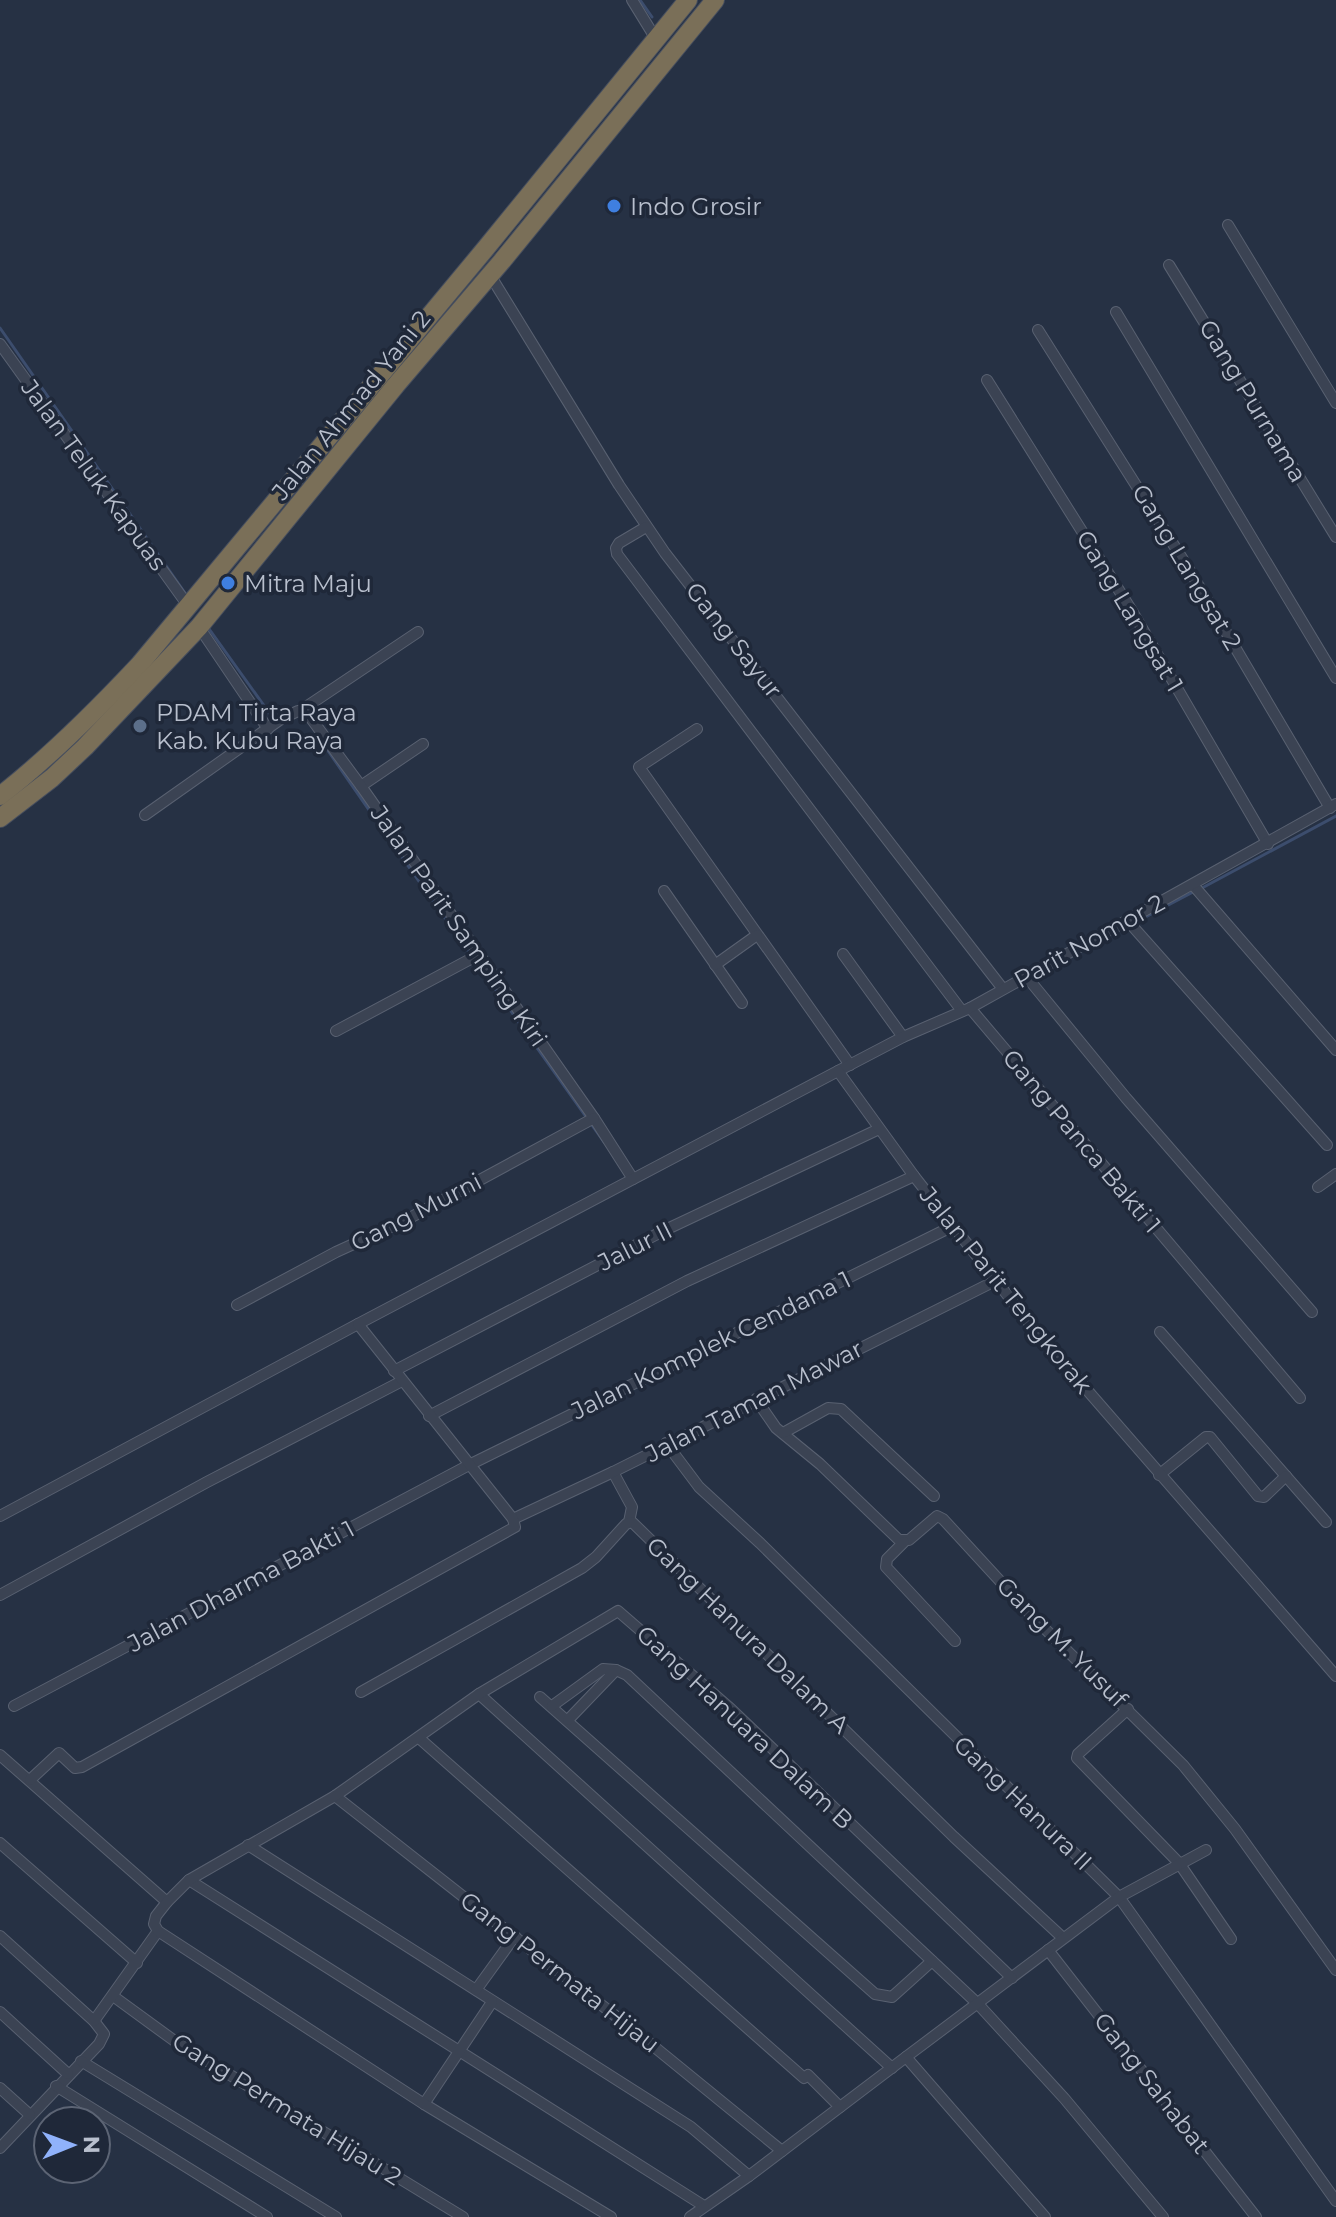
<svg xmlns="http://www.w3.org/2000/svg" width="1336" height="2217" viewBox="0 0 1336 2217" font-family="Montserrat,sans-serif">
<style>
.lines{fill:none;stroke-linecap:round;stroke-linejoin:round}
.stream{stroke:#3c4d6d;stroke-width:3}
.street-casing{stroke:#596171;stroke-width:12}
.highway-casing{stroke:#464e5e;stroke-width:20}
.street{stroke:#3b4353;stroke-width:10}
.highway{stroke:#7a6f58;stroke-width:18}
.shop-dot{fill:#3f7fe0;stroke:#1f2839;stroke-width:3}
.service-dot{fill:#5c6f8a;stroke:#1f2839;stroke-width:3}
.labels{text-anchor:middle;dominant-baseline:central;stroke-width:7;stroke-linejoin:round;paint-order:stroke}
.poi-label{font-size:24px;fill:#b8bfcd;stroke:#1f2839;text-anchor:start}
.street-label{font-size:24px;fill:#b8bfcd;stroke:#1f2839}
</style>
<rect width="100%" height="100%" fill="#263144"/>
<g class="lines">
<g class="stream">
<polyline points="640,0 652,17"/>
<polyline points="0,328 185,593"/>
<polyline points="207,626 275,721"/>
<path d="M320,739C413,875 509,1008 604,1142"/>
<polyline points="1202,888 1336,816"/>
<polyline points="1134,923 1195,891"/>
</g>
<g class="street-casing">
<g id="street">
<polyline points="632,0 656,39"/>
<polyline points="1228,225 1336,403"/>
<polyline points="1169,265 1336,537"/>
<polyline points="490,275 619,485 665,553 1003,989"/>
<polyline points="1116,312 1336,678"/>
<polyline points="1038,330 1187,566 1330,808"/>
<polyline points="0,344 189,607"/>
<polyline points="987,380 1132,611 1268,844"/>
<polyline points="646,527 619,543 616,548 617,554 962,1011"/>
<polyline points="199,627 268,729"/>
<polyline points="300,711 418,632"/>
<polyline points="697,729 639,767 850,1065"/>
<polyline points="361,786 423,744"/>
<polyline points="145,815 281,719 298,711 307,713 361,786 594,1118 633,1179"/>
<polyline points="1193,885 1336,1050"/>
<polyline points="664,891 742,1003"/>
<polyline points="1127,920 1327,1145"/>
<polyline points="843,954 903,1037"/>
<polyline points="715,965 757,935"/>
<polyline points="1026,976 1126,1098 1312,1312"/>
<polyline points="970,1008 1300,1398"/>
<polyline points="336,1031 478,955"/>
<polyline points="838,1071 903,1037 970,1008 1336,804"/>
<polyline points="1318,1187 1336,1174"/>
<polyline points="237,1305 336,1252 406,1220 594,1118"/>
<polyline points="1160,1332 1326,1522"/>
<polyline points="394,1371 663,1231 879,1129"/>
<polyline points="756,1399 776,1428 820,1464 899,1540 909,1540 937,1516 943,1519 1033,1617 1183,1765 1235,1829 1336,1970"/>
<polyline points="429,1416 687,1281 914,1176"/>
<polyline points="783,1433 828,1408 841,1409 934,1496"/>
<polyline points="666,1443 699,1487 760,1543 1119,1897 1336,2201"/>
<polyline points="613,1472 632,1507 629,1522"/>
<polyline points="1159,1475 1206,1437 1210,1437 1258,1496 1264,1497 1286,1476"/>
<polyline points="0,1516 358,1324"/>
<polyline points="513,1519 613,1472 995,1281"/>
<polyline points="904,1542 887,1559 886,1567 955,1641"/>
<polyline points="0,1595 207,1482 402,1381"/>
<polyline points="361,1692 582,1568 596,1557 626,1524 632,1522 954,1837 1063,1938"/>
<polyline points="479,1694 892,2068"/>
<polyline points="540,1697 875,1994 892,1997 932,1961"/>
<polyline points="14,1706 469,1465 953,1226"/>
<polyline points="552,1706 603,1669 616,1670 627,1675 978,2004 1064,2098 1163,2217"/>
<polyline points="1128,1709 1078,1754 1077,1758 1179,1863 1231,1939"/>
<polyline points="568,1720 616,1670"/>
<polyline points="419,1738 804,2078 808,2075 840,2107"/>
<polyline points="0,1755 167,1902"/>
<polyline points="30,1780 59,1753 75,1768 82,1767 515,1527 513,1519 358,1324 838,1071 914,1176 1034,1329 1336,1676"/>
<polyline points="335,1796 641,2036 782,2151"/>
<polyline points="0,1843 137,1963"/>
<polyline points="248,1845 691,2127 749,2176"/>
<polyline points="189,1880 704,2206"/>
<polyline points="0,1936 94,2021 104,2034 99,2044 0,2148"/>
<polyline points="1048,1950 1256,2217"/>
<polyline points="476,1990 515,1936"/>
<polyline points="113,1996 176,2042 463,2217"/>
<polyline points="0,2012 68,2074"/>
<polyline points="94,2021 158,1931"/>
<polyline points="906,2057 1119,1897 1206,1850"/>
<polyline points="81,2061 336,2217"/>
<polyline points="56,2086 267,2217"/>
<polyline points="0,2088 30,2115"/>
<polyline points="424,2104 492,2002"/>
<polyline points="611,2217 424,2104 158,1931 154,1924 156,1916 167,1902 189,1880 335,1796 479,1694 618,1611 731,1709 1012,1978"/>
<polyline points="690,2217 749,2176 906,2057 1045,2217"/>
</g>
</g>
<g class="highway-casing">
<g id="highway">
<path d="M0,796C51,756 96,711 140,664L486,248L688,0"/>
<polyline points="0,818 52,778 85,747 199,627 396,385 502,261 715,0"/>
</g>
</g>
<use href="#street" class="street"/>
<use href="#highway" class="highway"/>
</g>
<g class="shop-dot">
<circle cx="614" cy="206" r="8"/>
<circle cx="228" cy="583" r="8"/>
</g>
<circle class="service-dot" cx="140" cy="726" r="8"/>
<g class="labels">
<g class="poi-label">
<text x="630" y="206">Indo Grosir</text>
<text x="244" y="583">Mitra Maju</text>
<text x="156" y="712">PDAM Tirta Raya<tspan x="156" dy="28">Kab. Kubu Raya</tspan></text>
</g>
<g class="street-label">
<text transform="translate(1253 401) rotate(59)">Gang Purnama</text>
<text transform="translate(351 405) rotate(-51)">Jalan Ahmad Yani 2</text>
<text transform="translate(94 475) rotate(54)">Jalan Teluk Kapuas</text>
<text transform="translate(1187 567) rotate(59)">Gang Langsat 2</text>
<text transform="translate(1130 611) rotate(59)">Gang Langsat 1</text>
<text transform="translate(734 640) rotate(52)">Gang Sayur</text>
<text transform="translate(459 926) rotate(55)">Jalan Parit Samping Kiri</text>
<text transform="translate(1089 941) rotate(-29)">Parit Nomor 2</text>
<text transform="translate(1082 1141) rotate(50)">Gang Panca Bakti 1</text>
<text transform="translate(416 1212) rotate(-27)">Gang Murni</text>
<text transform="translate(635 1246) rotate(-27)">Jalur II</text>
<text transform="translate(1006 1290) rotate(51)">Jalan Parit Tengkorak</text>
<text transform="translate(711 1345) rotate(-26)">Jalan Komplek Cendana 1</text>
<text transform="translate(754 1401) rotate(-27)">Jalan Taman Mawar</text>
<text transform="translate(241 1586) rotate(-28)">Jalan Dharma Bakti 1</text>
<text transform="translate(748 1635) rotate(44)">Gang Hanura Dalam A</text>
<text transform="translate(1062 1642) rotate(45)">Gang M. Yusuf</text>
<text transform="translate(745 1727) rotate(43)">Gang Hanuara Dalam B</text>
<text transform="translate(1023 1803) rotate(44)">Gang Hanura II</text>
<text transform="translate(560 1972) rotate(38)">Gang Permata Hijau</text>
<text transform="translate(1152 2083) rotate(52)">Gang Sahabat</text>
<text transform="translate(287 2109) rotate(32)">Gang Permata Hijau 2</text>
</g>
</g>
<g transform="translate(72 2145) rotate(89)"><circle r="38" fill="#1f2839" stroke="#5c6474" stroke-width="2"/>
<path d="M0-6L14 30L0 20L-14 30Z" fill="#90b2fb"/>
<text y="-12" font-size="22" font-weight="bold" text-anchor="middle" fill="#b8bfcd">N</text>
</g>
</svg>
